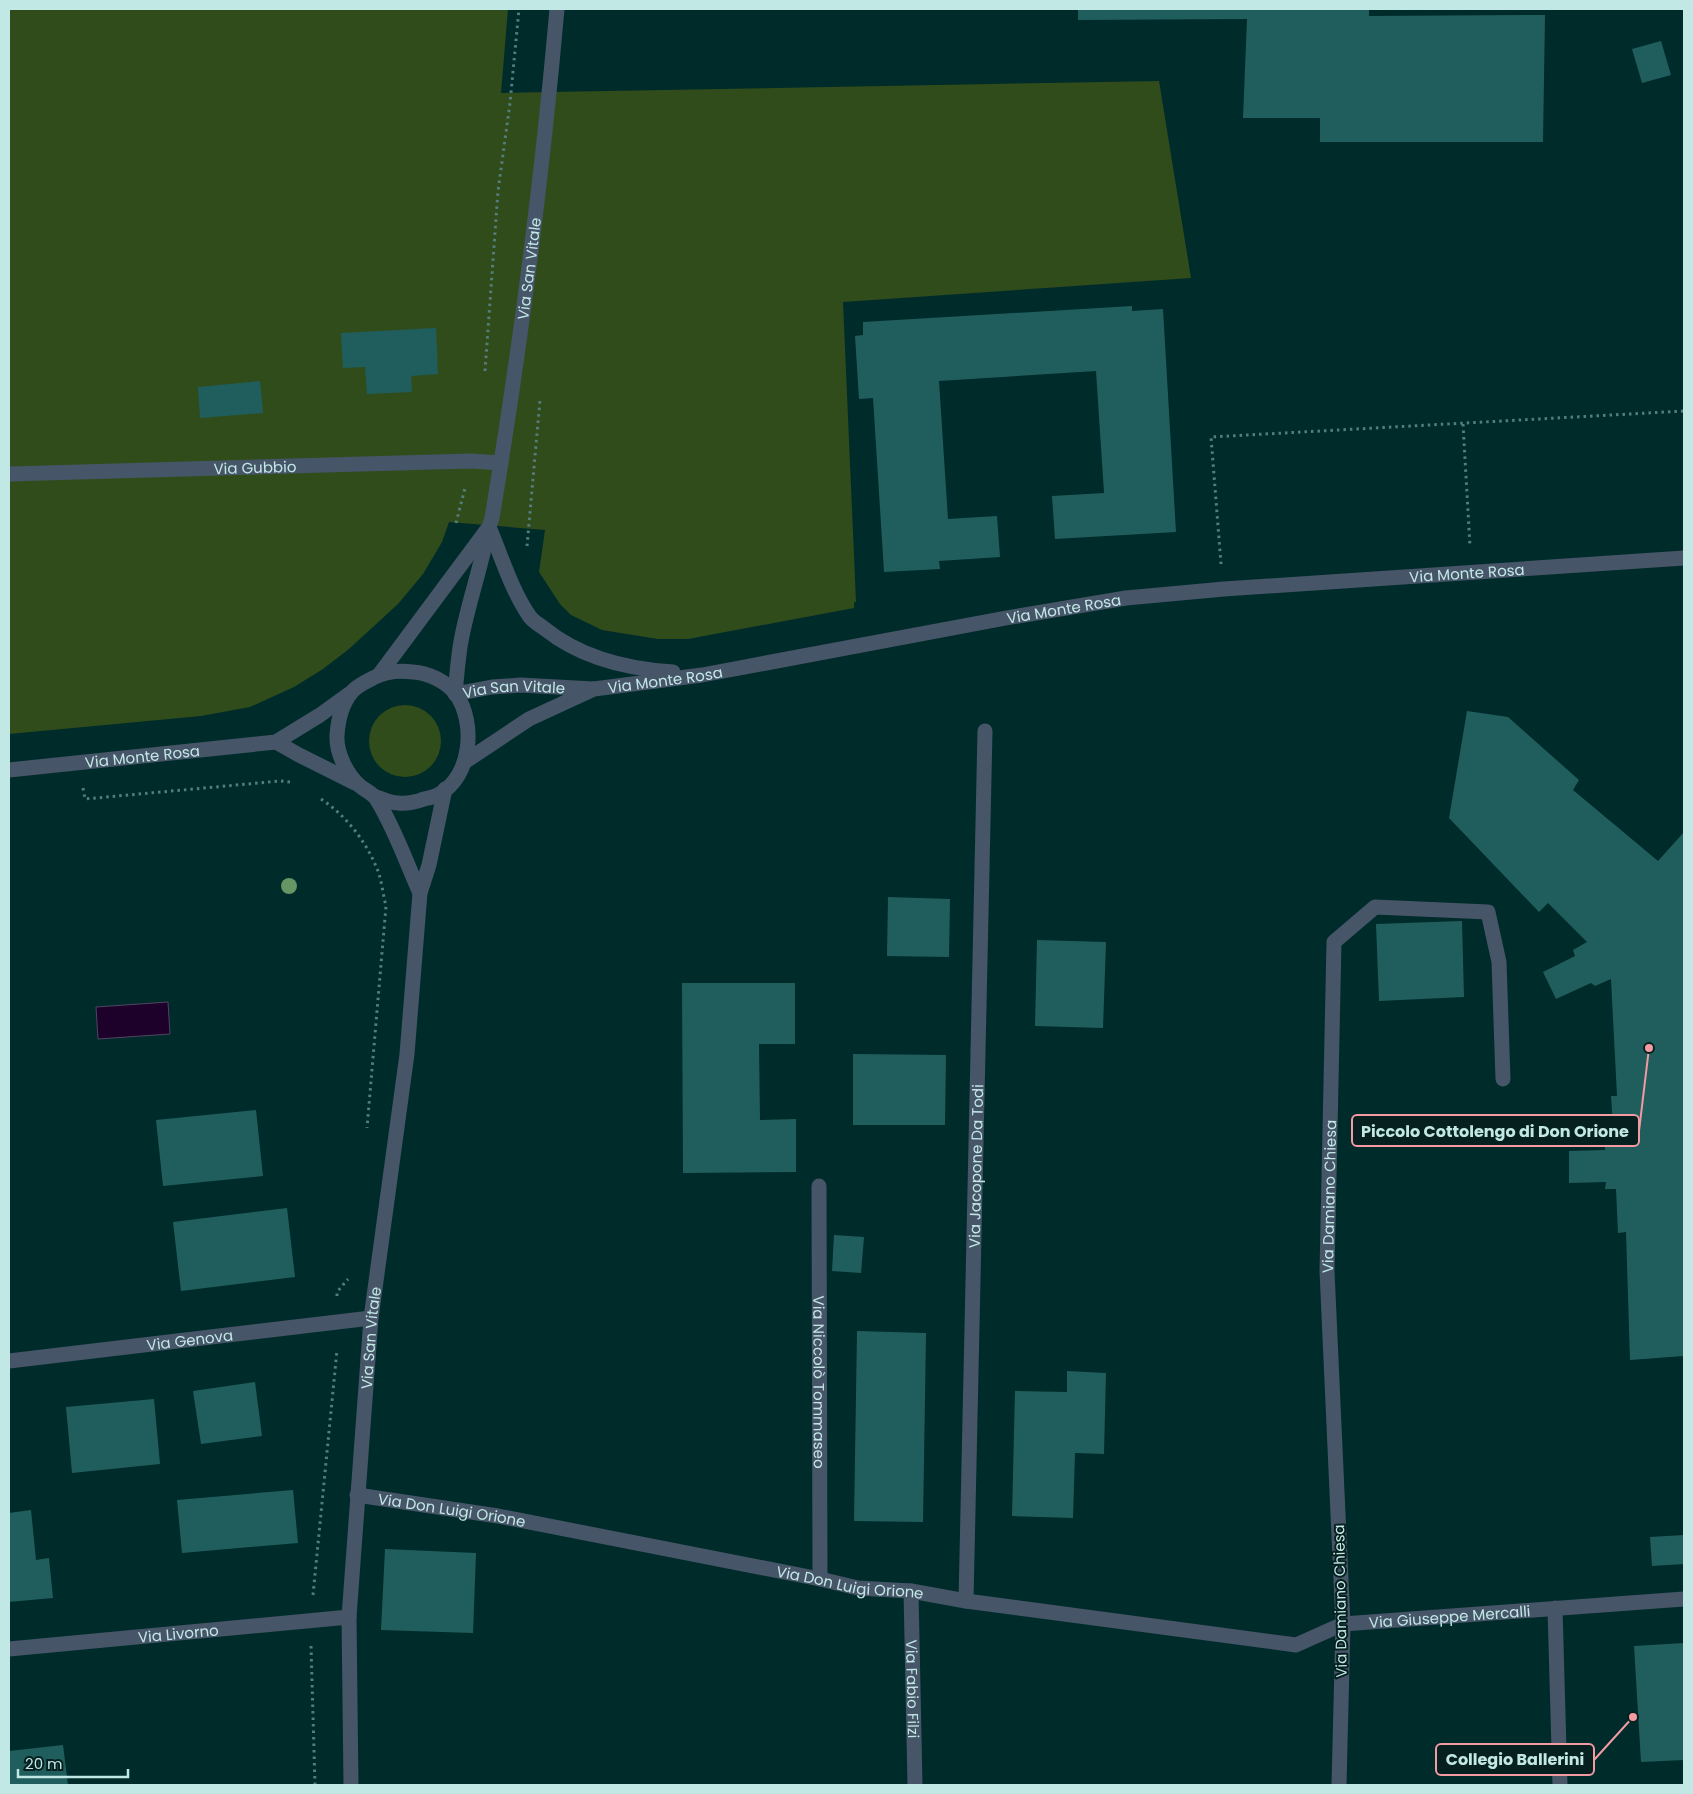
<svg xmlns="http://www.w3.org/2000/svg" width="1693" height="1794" viewBox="0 0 1693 1794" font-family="Poppins,sans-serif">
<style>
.green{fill:#304c1b}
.water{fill:#1e012a;stroke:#4f4662}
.building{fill:#205e5d}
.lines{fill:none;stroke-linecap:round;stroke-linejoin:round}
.path{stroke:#547d7c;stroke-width:3;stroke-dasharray:2.5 4;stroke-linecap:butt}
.minor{stroke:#465567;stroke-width:15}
.tree{fill:#659663}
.labels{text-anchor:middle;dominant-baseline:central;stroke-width:4;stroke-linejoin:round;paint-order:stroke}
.street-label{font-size:15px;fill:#c2e8e6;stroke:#06201f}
.leader{fill:none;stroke:#f49aa3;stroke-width:2}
.callout-dot{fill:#f49aa3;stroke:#06201f;stroke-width:2}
.callout{fill:#06201f;stroke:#f49aa3;stroke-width:2}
.callout-label{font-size:16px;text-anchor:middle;font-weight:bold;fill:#c2e8e6}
</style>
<rect width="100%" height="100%" fill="#002b2b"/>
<g class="green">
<polygon points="9,9 508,9 501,93 1159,81 1191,278 843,302 856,602 854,602 854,608 688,639 658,639 602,630 571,615 560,604 539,572 545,530 449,522 442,542 423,574 398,604 349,649 323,669 294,687 250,707 201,716 9,734"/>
<circle cx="405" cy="741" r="36"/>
</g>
<polygon class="water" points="168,1002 170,1034 98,1039 96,1007"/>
<g class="building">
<polygon points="1078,9 1369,9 1369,16 1545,15 1543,142 1320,142 1320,118 1243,118 1247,19 1078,20"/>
<polygon points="1661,41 1671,75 1642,83 1632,49"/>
<polygon points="1132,306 1132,311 1163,309 1176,532 1055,539 1052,496 1104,493 1096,371 939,381 948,519 997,516 1000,557 939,561 940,569 884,572 873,398 859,399 855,336 863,335 863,322"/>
<polygon points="436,328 438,374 411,376 412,392 367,394 365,367 343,368 341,333"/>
<polygon points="260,381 263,413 200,418 198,387"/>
<polygon points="1467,711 1508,717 1579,780 1573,790 1658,861 1684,832 1684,1356 1630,1360 1626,1232 1618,1233 1616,1189 1605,1189 1606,1182 1569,1183 1569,1151 1605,1150 1605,1141 1614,1141 1611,1096 1617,1096 1611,979 1595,986 1591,983 1556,999 1543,972 1575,956 1573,950 1587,942 1548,903 1539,912 1449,818"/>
<polygon points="888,897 950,899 949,957 887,956"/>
<polygon points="1462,921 1464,997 1379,1001 1376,924"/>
<polygon points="1037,940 1106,942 1103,1028 1035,1026"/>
<polygon points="682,983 795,983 795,1044 759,1044 760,1120 796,1119 796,1172 683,1173"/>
<polygon points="853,1054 946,1055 945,1125 853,1125"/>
<polygon points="256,1110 263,1176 163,1186 156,1120"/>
<polygon points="287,1208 295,1277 181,1291 173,1222"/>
<polygon points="834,1235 864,1237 861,1273 832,1271"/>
<polygon points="857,1331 926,1333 923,1522 854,1521"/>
<polygon points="1067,1371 1106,1373 1104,1454 1075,1453 1073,1518 1012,1516 1015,1391 1067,1392"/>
<polygon points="255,1382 262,1436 201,1444 193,1391"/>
<polygon points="154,1399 160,1464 72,1473 66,1407"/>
<polygon points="293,1490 298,1543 182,1553 177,1500"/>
<polygon points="31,1510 36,1560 49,1558 53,1598 9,1602 9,1513"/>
<polygon points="1684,1535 1684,1564 1652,1566 1650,1537"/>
<polygon points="385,1549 476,1553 473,1633 381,1630"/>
<polygon points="1684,1643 1684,1760 1641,1762 1634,1646"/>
<polygon points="63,1745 68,1785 9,1785 9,1751"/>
</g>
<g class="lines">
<g class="path">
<polyline points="485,371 498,191 510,103 519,9"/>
<polyline points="1463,424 1470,546"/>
<polyline points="456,523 465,488"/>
<polyline points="527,546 540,400"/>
<polyline points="1221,564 1211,437 1684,411"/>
<polyline points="83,788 85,799 280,781 290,782"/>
<path d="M321,799C347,816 367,843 378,871C382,882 383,895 386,906L367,1128"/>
<polyline points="337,1296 337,1292 348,1279"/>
<polyline points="313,1595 337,1350"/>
<polyline points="311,1646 315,1785"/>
</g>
<g class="minor">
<path id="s1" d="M9,474L471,461L501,463"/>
<path d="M489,527C501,555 512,592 530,617C534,622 540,625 545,629C581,658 628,669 673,672"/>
<path id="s2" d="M488,531C481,567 469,601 462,636C458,655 457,674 455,694L492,687L521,685L593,689"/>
<path id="s3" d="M379,675L489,527L492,518C520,350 542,179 557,9"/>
<polyline points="276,742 299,755 355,783"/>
<path id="s4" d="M466,761L529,719L594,689L702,675L1006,618L1126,598L1224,589L1684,558"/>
<path id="s5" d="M9,770L276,742L320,715L349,694"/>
<path d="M376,797C383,799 391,803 398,803C406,804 416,802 424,799C428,798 434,797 438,795C472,777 476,723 456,694C446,681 428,673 413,672C398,670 386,671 373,678C366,682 356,686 351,693C342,704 338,721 337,735C336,753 347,775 360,786C366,791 374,794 377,800C395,829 406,862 420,893"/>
<path id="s6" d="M819,1186L820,1579"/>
<path id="s7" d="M9,1361L371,1318"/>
<path id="s8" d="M357,1495L498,1516L820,1579L858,1588L911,1591L966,1601L1296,1645L1343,1624L1684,1599"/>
<path id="s9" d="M911,1591L915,1785"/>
<path id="s10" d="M966,1601L985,731"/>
<polyline points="1555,1608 1560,1785"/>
<path id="s11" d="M9,1649L349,1617"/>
<path id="s12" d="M351,1785L349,1617L371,1318L407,1054L420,893L429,865L445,789"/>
<path id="s13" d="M1339,1785L1343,1624L1327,1271L1334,942L1375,907L1488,912L1499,962L1503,1079"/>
</g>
</g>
<circle class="tree" cx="289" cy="886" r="8"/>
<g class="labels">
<g class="street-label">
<text stroke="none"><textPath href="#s3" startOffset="446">Via San Vitale</textPath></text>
<text stroke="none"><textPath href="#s1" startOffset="246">Via Gubbio</textPath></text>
<text stroke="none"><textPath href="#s4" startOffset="1029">Via Monte Rosa</textPath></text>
<text stroke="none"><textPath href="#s4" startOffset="624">Via Monte Rosa</textPath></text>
<text stroke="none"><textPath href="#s4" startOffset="219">Via Monte Rosa</textPath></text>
<text stroke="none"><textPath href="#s2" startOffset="226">Via San Vitale</textPath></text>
<text stroke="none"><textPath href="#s5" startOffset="134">Via Monte Rosa</textPath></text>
<text stroke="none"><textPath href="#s10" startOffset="435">Via Jacopone Da Todi</textPath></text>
<text stroke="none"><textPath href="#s13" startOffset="589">Via Damiano Chiesa</textPath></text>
<text stroke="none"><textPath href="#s12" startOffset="448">Via San Vitale</textPath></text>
<text stroke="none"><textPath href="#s7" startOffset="182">Via Genova</textPath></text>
<text stroke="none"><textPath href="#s6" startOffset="196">Via Niccolò Tommaseo</textPath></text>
<text stroke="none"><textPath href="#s8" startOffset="96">Via Don Luigi Orione</textPath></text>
<text stroke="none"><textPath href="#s8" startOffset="501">Via Don Luigi Orione</textPath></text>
<text transform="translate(1340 1601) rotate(-91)">Via Damiano Chiesa</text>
<text stroke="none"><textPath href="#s8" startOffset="1110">Via Giuseppe Mercalli</textPath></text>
<text stroke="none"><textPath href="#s11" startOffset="170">Via Livorno</textPath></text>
<text stroke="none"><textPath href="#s9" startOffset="98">Via Fabio Filzi</textPath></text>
</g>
</g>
<path class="leader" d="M1649 1048L1639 1131M1633 1717L1594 1760"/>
<g class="callout-dot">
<circle cx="1649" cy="1048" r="5"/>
<circle cx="1633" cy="1717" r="5"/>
</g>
<g class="callout">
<rect x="1352" y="1115" width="287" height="31" rx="5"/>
<rect x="1436" y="1744" width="158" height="31" rx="5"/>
</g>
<g class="callout-label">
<text x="1495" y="1137">Piccolo Cottolengo di Don Orione</text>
<text x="1515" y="1765">Collegio Ballerini</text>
</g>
<rect width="1693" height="1794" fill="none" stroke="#c2e8e6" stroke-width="20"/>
<path d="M18 1769v8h110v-8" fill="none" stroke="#c2e8e6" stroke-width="2.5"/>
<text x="25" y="1769" font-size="15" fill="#c2e8e6" stroke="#06201f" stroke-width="4" paint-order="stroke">20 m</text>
</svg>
